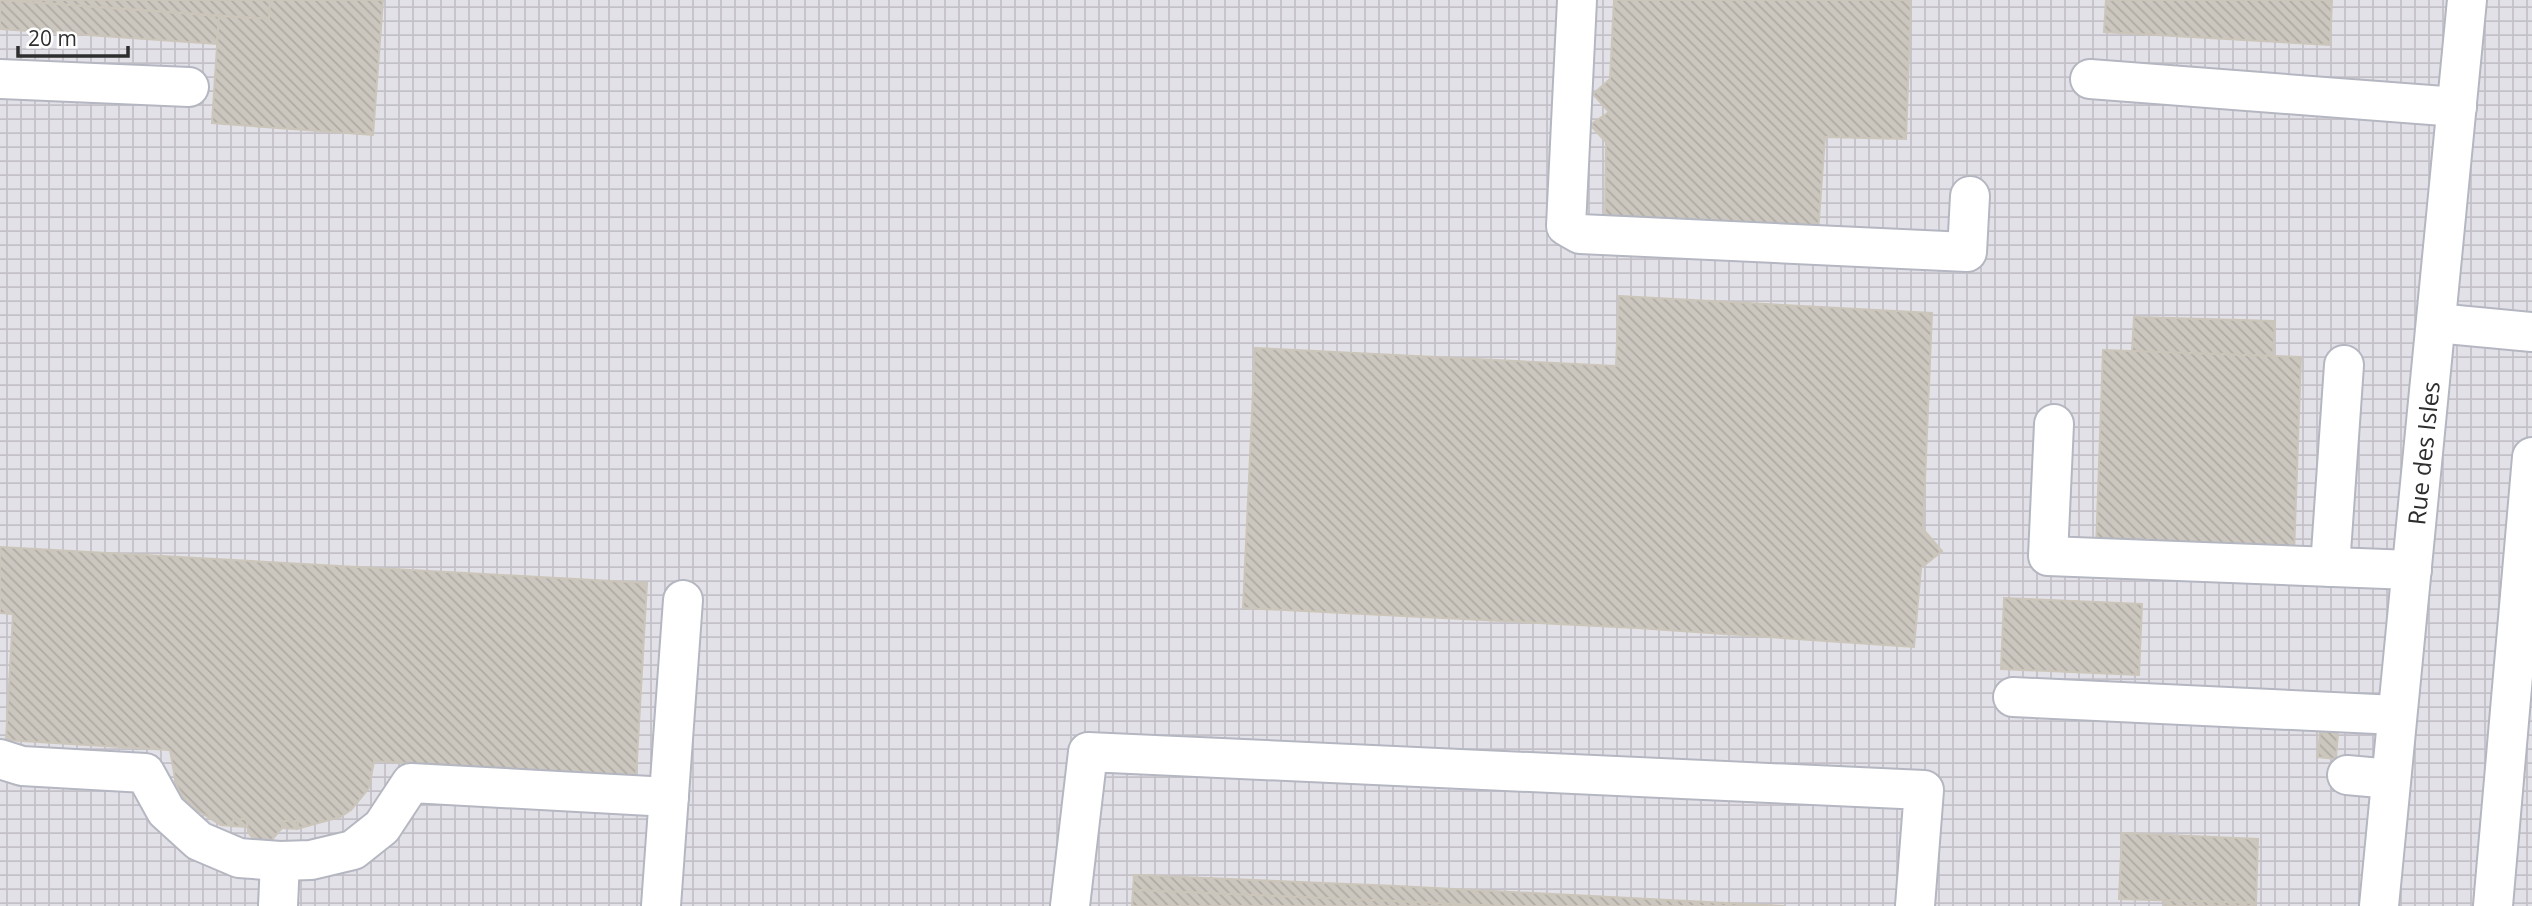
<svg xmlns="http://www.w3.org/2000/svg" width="2532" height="906" viewBox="0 0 2532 906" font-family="'Open Sans',sans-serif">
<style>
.industrial{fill:url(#industrial-grid)}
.building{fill:url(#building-back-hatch);stroke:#cbc5ba;stroke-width:2}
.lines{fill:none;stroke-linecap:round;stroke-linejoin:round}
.minor-casing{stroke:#b4b7c1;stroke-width:42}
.minor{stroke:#fff;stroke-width:38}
.labels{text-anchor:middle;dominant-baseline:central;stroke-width:7;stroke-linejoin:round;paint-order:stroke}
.street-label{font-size:24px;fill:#2e2e2e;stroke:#fff}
</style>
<defs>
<pattern id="industrial-grid" width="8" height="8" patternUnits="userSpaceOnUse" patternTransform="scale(1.75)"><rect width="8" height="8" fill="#e3e1e8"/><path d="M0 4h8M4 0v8" fill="none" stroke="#c3c1c7"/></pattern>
<pattern id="building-back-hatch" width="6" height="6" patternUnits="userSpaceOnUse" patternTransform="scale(1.75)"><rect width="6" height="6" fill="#cbc7bf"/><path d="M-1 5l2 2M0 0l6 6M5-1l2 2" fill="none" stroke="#afaba4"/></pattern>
</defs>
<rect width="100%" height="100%" fill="#efe9e1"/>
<rect class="industrial" x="0" y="0" width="2532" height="906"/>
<g class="building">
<polygon points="0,0 219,16 217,44 0,29"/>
<polygon points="0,0 270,0 269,19"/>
<polygon points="270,0 383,0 373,135 212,123 219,16 269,19"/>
<polygon points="1614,0 1911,0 1906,139 1825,137 1818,233 1605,223 1606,142 1590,125 1609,112 1593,94 1610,79"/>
<polygon points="2106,0 2332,0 2330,45 2104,32"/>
<polygon points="1619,296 1932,313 1923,529 1942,551 1921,568 1914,647 1637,628 1243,608 1255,348 1616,366"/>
<polygon points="2134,317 2275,321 2273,356 2132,352"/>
<polygon points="2103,350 2301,357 2294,555 2096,549"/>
<polygon points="0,547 647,583 636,777 374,761 369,788 351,810 340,817 297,829 298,821 282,821 282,828 268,844 254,840 248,832 247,819 234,819 232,826 221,825 190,806 182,796 176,784 170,750 6,740 13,614 0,613"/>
<polygon points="2004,598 2142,604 2139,675 2001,669"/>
<polygon points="2320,731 2338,732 2336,759 2318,757"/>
<polygon points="234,819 247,819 247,827 232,826"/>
<polygon points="282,821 298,821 297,829 282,828"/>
<polygon points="2122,833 2258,839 2256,903 2119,899"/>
<polygon points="1134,875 1396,886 1785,906 1498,906 1133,890"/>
<polygon points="1133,890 1394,901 1498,906 1132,906"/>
<polygon points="2165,900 2256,903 2256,906 2164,906"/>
</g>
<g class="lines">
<g class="minor-casing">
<g id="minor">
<polyline points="1577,0 1566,226 1580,234 1967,252 1970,196"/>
<polyline points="0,79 189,87"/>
<polyline points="2090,79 2457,107"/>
<polyline points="2436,323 2532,332"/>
<polyline points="2054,424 2048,556 2412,570"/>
<polyline points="2330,567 2344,365"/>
<polyline points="2013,697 2397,715"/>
<polyline points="0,759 22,766 145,773 166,811 199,841 239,858 280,861 311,860 353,850 382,827 411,783 669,797"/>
<polyline points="2347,775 2391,779"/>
<polyline points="278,906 280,861"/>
<polyline points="661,906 683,600"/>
<polyline points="1070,906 1088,752 1924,790 1915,906"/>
<polyline points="2379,906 2467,0"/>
<polyline points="2493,906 2532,457"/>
</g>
</g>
<use href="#minor" class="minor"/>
</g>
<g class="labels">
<g class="street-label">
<text transform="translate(2423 453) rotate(-84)">Rue des Isles</text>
</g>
</g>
<path d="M18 46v10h110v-10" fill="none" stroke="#2e2e2e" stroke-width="3.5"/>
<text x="28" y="46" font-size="21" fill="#2e2e2e" stroke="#ffffff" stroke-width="5" paint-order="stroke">20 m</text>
</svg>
